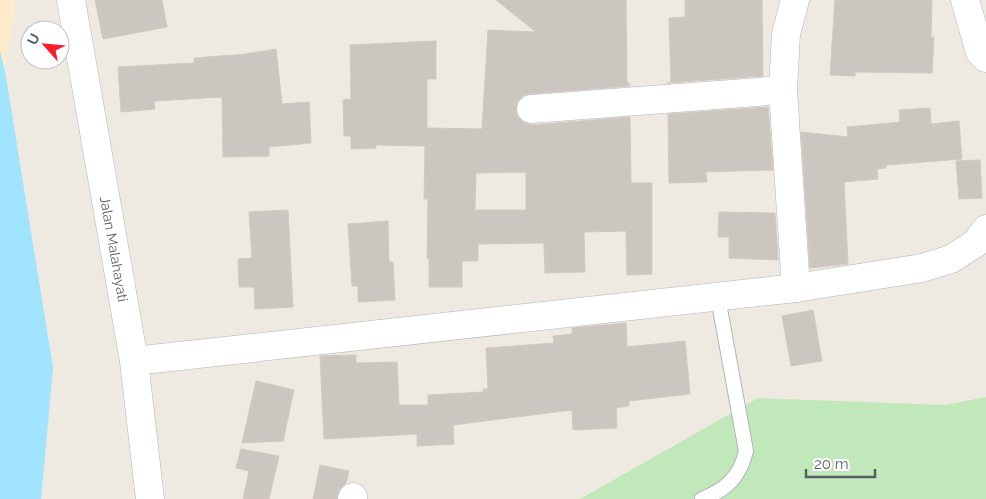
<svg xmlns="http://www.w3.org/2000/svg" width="986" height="499" viewBox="0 0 986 499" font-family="Raleway,sans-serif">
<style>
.green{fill:#c1e8ba}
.sand{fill:#feebcc}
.water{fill:#a0e4ff}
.building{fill:#cbc6c0;stroke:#d3cabe;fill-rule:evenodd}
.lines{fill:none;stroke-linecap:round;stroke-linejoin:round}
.lane-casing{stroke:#b2b6ba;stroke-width:16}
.street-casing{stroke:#b2b6ba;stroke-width:29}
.secondary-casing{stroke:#b3b8bd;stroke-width:29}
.lane{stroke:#fff;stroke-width:14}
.street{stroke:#fff;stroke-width:28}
.secondary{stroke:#fff;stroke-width:28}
.labels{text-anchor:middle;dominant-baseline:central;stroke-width:4.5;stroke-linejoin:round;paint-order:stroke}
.street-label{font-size:14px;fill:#595f63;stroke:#fff}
</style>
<rect width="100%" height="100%" fill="#eee9e1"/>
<polygon class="green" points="986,397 986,499 580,499 758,398 945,405"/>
<polygon class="sand" points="0,0 14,0 15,10 5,71 0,51"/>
<polygon class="water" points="0,51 5,71 53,368 41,499 0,499"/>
<g class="building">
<polygon points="95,0 162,0 167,27 103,39"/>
<path d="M496,0H626L627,83H629L630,86L529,94L523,96L517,102L516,111L518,117L524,123L532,125L630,117L631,183H652V274L627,275L626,231L584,232L585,272L545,273L544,243L478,244V261H462V287H429V258H427L428,199H424L425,146L376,145V148L351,149V136H344L343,100L351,99L350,45L436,41V79H427V128L482,129L488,30L536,32ZM526,172V210H475L476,173Z"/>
<polygon points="685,0 762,0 763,76 667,83 671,83 669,18 685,17"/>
<polygon points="835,0 932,0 931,37 934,37 932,73 855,72 855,76 830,75"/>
<polygon points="276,49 282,104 309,102 311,143 269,147 269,156 223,157 222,97 154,101 155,109 121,112 118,67 194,63 194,58 246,54"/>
<polygon points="768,107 773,170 706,172 707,182 669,183 668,114"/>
<polygon points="930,108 931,124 959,121 962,159 886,165 886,168 877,169 878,179 844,182 848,264 810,268 801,132 848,137 847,127 900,122 899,110"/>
<polygon points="980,160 982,198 959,199 956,161"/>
<polygon points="288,210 293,307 255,309 254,287 239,287 238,259 252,258 249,212"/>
<polygon points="719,212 775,213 778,260 729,258 729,237 718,237"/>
<polygon points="388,221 389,262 393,262 395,300 358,302 358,286 352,286 348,224"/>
<polygon points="813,310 822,361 791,366 782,316"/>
<polygon points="626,323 627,347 685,341 690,394 629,401 629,406 616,408 617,428 573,430 572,410 453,425 454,444 417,446 417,434 324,439 320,356 356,355 356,363 397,362 399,405 428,405 428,395 483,392 483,389 488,389 486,348 554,343 553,336 572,334 572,328"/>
<polygon points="256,381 294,390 283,441 242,443"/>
<polygon points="241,449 279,456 269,499 243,499 249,471 236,468"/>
<polygon points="320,465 349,471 346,483 339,490 337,499 313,499"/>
</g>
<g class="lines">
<g class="lane-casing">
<path id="lane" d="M702,499C726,490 740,477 746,451L718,298"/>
</g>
<g class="street-casing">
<g id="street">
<polyline points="795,0 786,34 783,90 796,288"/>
<polyline points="965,0 980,52 986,58"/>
<polyline points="531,109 783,90"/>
<polyline points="134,361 796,288 922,268 951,259 976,243 986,229"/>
<polyline points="352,499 353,497"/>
</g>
</g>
<g class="secondary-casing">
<polyline id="secondary" points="71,0 134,361 150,499"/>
</g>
<use href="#lane" class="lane"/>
<use href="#street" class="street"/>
<use href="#secondary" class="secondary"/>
</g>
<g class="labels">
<g class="street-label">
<text transform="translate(114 249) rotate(80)">Jalan Malahayati</text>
</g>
</g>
<g transform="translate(45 45) rotate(297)"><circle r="24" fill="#ffffff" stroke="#bdbfc1"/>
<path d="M0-4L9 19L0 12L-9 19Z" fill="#fa1b2b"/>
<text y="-8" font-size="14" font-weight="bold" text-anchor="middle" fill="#595f63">U</text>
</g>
<path d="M806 469v8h69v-8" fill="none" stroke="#595f63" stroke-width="2.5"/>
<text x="814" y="469" font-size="15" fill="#595f63" stroke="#ffffff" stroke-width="4" paint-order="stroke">20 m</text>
</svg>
